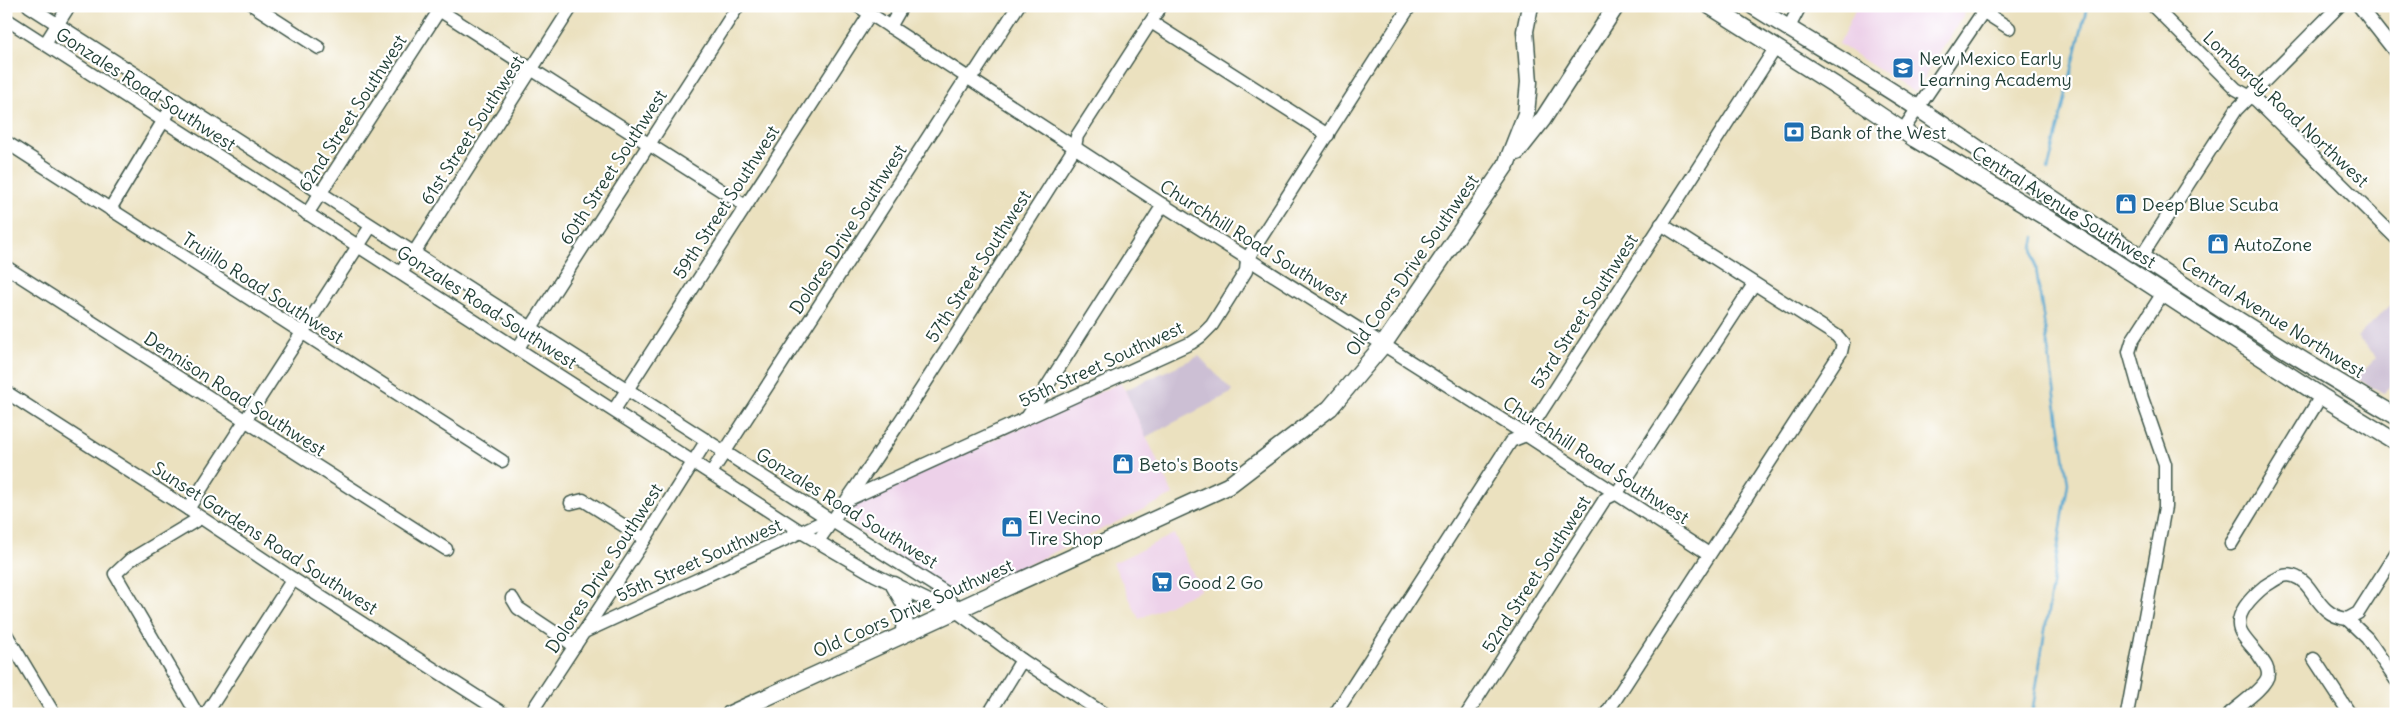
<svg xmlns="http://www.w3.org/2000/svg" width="2402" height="720" viewBox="0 0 2402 720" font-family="Delius,sans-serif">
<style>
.built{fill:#edd1e9}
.industrial{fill:#ccbfd4}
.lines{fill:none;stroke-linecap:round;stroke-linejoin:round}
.stream{stroke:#54a6cf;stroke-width:2.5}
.minor-casing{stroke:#3e5649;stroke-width:15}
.major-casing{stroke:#3e5649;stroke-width:19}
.minor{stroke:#fff;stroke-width:12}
.major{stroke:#fff;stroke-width:16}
.labels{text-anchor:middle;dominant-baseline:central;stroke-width:4.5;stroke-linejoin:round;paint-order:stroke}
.poi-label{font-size:18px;fill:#1f3d34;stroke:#fff;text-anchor:start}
.street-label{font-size:18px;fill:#1f3d34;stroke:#fff}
</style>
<rect width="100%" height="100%" fill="#fff"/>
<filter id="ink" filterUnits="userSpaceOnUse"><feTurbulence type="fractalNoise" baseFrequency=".02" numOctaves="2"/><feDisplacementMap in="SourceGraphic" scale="10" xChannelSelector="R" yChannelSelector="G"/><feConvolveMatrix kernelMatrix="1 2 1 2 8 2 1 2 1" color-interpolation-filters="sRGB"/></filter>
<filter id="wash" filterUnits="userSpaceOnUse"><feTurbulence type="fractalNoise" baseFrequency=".0096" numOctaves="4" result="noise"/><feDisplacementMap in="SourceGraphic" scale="20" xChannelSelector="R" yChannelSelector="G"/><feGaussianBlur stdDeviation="1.12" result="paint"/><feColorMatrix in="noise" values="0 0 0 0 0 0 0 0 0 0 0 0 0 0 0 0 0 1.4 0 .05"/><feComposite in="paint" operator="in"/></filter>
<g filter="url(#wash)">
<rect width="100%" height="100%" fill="#ebe1bf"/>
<g class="built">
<polygon points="1857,6 1969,6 1915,93 1839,44"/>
<polygon points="1120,383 1125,390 1173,495 1013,572 958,595 954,595 846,521 859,500"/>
<polygon points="1174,534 1201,590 1139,619 1113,563"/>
</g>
<g class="industrial">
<polygon points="2396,300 2396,381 2383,394 2357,378 2377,357 2357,337"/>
<polygon points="1199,356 1233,392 1146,437 1125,390"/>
</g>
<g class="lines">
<g class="stream">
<polyline points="2048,170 2087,6"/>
<polyline points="2032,714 2068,483 2033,248 2035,237"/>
</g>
</g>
</g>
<g filter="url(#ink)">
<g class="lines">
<g class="minor-casing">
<g id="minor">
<polyline points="29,6 829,519 945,592 956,611"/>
<polyline points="254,6 319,48"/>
<polyline points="858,6 1163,205 1526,435 1709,554"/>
<polyline points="2153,6 2236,89 2256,100 2396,238"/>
<polyline points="2359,6 2396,53"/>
<polyline points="439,10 744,205"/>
<polyline points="1984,12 2009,28"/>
<polyline points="6,19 803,533 875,575 931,602 956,611 1022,660 1104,714"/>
<polyline points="1151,22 1328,135"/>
<polyline points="890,27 902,6"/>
<polyline points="1788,29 1800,6"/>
<polyline points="45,44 69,6"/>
<polyline points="1903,130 1987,6"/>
<polyline points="6,142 502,461"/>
<polyline points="110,209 176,100"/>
<polyline points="307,214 442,6"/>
<polyline points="2141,257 2236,110 2339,6"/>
<polyline points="6,267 446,549"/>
<polyline points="401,273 572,6"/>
<polyline points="518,348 738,6"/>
<polyline points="6,392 188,509 293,579 504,714"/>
<polyline points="614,410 870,14"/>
<polyline points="1028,416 1163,205"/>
<polyline points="711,473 967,77 976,71 1018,6"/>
<polyline points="849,499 1191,343 1201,336 1212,325 1246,271 1247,259 1410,6"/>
<polyline points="571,503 583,500 645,539"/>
<polyline points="188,509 371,226"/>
<path d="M818,541C909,414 991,279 1075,147L1077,136L1161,6"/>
<polyline points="2231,544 2321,396"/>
<polyline points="512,598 518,608 575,646"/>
<polyline points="2347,619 2358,613 2396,553"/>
<polyline points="2347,619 2367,638 2396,680"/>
<polyline points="584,632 829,519"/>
<polyline points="6,634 54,714"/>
<polyline points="2314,659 2350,714"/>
<polyline points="197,714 115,574 130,560 200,518"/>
<polyline points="206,714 293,579"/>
<polyline points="530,714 645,539 707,440"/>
<polyline points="989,714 1022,660"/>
<polyline points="1335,714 1511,441 1526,435 1776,47"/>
<polyline points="1467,714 1605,499 1617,493 1754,284"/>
<polyline points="1606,714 1841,352 1843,343 1837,336 1661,224"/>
<polyline points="2127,714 2165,507 2165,464 2142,398 2129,352 2133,339 2163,293"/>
<path d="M2229,714C2238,706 2268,686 2268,674C2268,667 2264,663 2260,657C2255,649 2243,639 2240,630C2234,613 2254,595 2265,586C2274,581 2282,573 2293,576C2315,582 2315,615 2347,619"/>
</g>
</g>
<g class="major-casing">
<g id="major">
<polyline points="1710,6 1838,87 1915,139 2057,224 2321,396 2396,442"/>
<path d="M1753,6C1808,41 1865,73 1919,109C2076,214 2232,321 2396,416"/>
<polyline points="1517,152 1543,119 1616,6"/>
<polyline points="894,585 905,604 904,634"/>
<polyline points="730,714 1228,486 1330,408 1383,345 1506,165 1526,114 1529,82 1525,31 1530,6"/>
</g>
</g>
<use href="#minor" class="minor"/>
<use href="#major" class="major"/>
</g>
</g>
<defs>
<g id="school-square" transform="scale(1.125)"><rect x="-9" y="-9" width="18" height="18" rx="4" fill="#1f6fb2" stroke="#fff"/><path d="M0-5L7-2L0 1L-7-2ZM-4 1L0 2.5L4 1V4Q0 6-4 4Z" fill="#fff"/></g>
<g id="bank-square" transform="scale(1.125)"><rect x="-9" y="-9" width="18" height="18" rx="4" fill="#1f6fb2" stroke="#fff"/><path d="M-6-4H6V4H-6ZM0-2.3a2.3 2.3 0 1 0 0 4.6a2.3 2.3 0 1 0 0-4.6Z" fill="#fff"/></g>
<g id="shop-square" transform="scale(1.125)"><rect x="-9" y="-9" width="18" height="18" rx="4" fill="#1f6fb2" stroke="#fff"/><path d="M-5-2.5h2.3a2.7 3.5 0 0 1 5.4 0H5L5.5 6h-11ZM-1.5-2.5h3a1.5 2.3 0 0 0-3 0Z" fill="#fff"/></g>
<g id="supermarket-square" transform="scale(1.125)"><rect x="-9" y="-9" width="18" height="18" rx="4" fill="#1f6fb2" stroke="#fff"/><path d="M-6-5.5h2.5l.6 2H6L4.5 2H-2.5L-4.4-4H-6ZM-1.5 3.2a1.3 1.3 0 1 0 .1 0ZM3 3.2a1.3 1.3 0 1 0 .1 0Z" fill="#fff"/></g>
</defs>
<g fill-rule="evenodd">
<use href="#school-square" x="1903" y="68"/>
<use href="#bank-square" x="1794" y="132"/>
<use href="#shop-square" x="2126" y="204"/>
<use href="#shop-square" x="2218" y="244"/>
<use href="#shop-square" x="1123" y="464"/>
<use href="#shop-square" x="1012" y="527"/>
<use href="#supermarket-square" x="1162" y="582"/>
</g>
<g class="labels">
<g class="poi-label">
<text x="1919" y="58">New Mexico Early<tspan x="1919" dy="21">Learning Academy</tspan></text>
<text x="1810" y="132">Bank of the West</text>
<text x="2142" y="204">Deep Blue Scuba</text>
<text x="2234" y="244">AutoZone</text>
<text x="1139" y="464">Beto's Boots</text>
<text x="1028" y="517">El Vecino<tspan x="1028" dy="21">Tire Shop</tspan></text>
<text x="1178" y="582">Good 2 Go</text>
</g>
<g class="street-label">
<text transform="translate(146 89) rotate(33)">Gonzales Road Southwest</text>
<text transform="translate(2286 109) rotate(43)">Lombardy Road Northwest</text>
<text transform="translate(352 113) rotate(-57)">62nd Street Southwest</text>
<text transform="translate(472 130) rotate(-57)">61st Street Southwest</text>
<text transform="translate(613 167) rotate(-57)">60th Street Southwest</text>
<text transform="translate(726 202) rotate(-57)">59th Street Southwest</text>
<text transform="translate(2064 207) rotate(32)">Central Avenue Southwest</text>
<text transform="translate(848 229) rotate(-57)">Dolores Drive Southwest</text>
<text transform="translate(1254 242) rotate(32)">Churchhill Road Southwest</text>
<text transform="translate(1412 265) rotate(-55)">Old Coors Drive Southwest</text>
<text transform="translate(978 266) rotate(-57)">57th Street Southwest</text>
<text transform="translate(263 288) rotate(33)">Trujillo Road Southwest</text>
<text transform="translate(487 307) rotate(33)">Gonzales Road Southwest</text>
<text transform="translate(1584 311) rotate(-57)">53rd Street Southwest</text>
<text transform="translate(2273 317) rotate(32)">Central Avenue Northwest</text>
<text transform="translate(1101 364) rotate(-25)">55th Street Southwest</text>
<text transform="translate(235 394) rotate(33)">Dennison Road Southwest</text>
<text transform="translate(1596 460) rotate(33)">Churchhill Road Southwest</text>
<text transform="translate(847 508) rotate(32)">Gonzales Road Southwest</text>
<text transform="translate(265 538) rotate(33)">Sunset Gardens Road Southwest</text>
<text transform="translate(699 560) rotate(-24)">55th Street Southwest</text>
<text transform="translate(604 568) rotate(-57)">Dolores Drive Southwest</text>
<text transform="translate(1536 574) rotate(-57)">52nd Street Southwest</text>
<text transform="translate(913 608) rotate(-24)">Old Coors Drive Southwest</text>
</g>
</g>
<rect width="2402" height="720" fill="none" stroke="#fff" stroke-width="25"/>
</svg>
